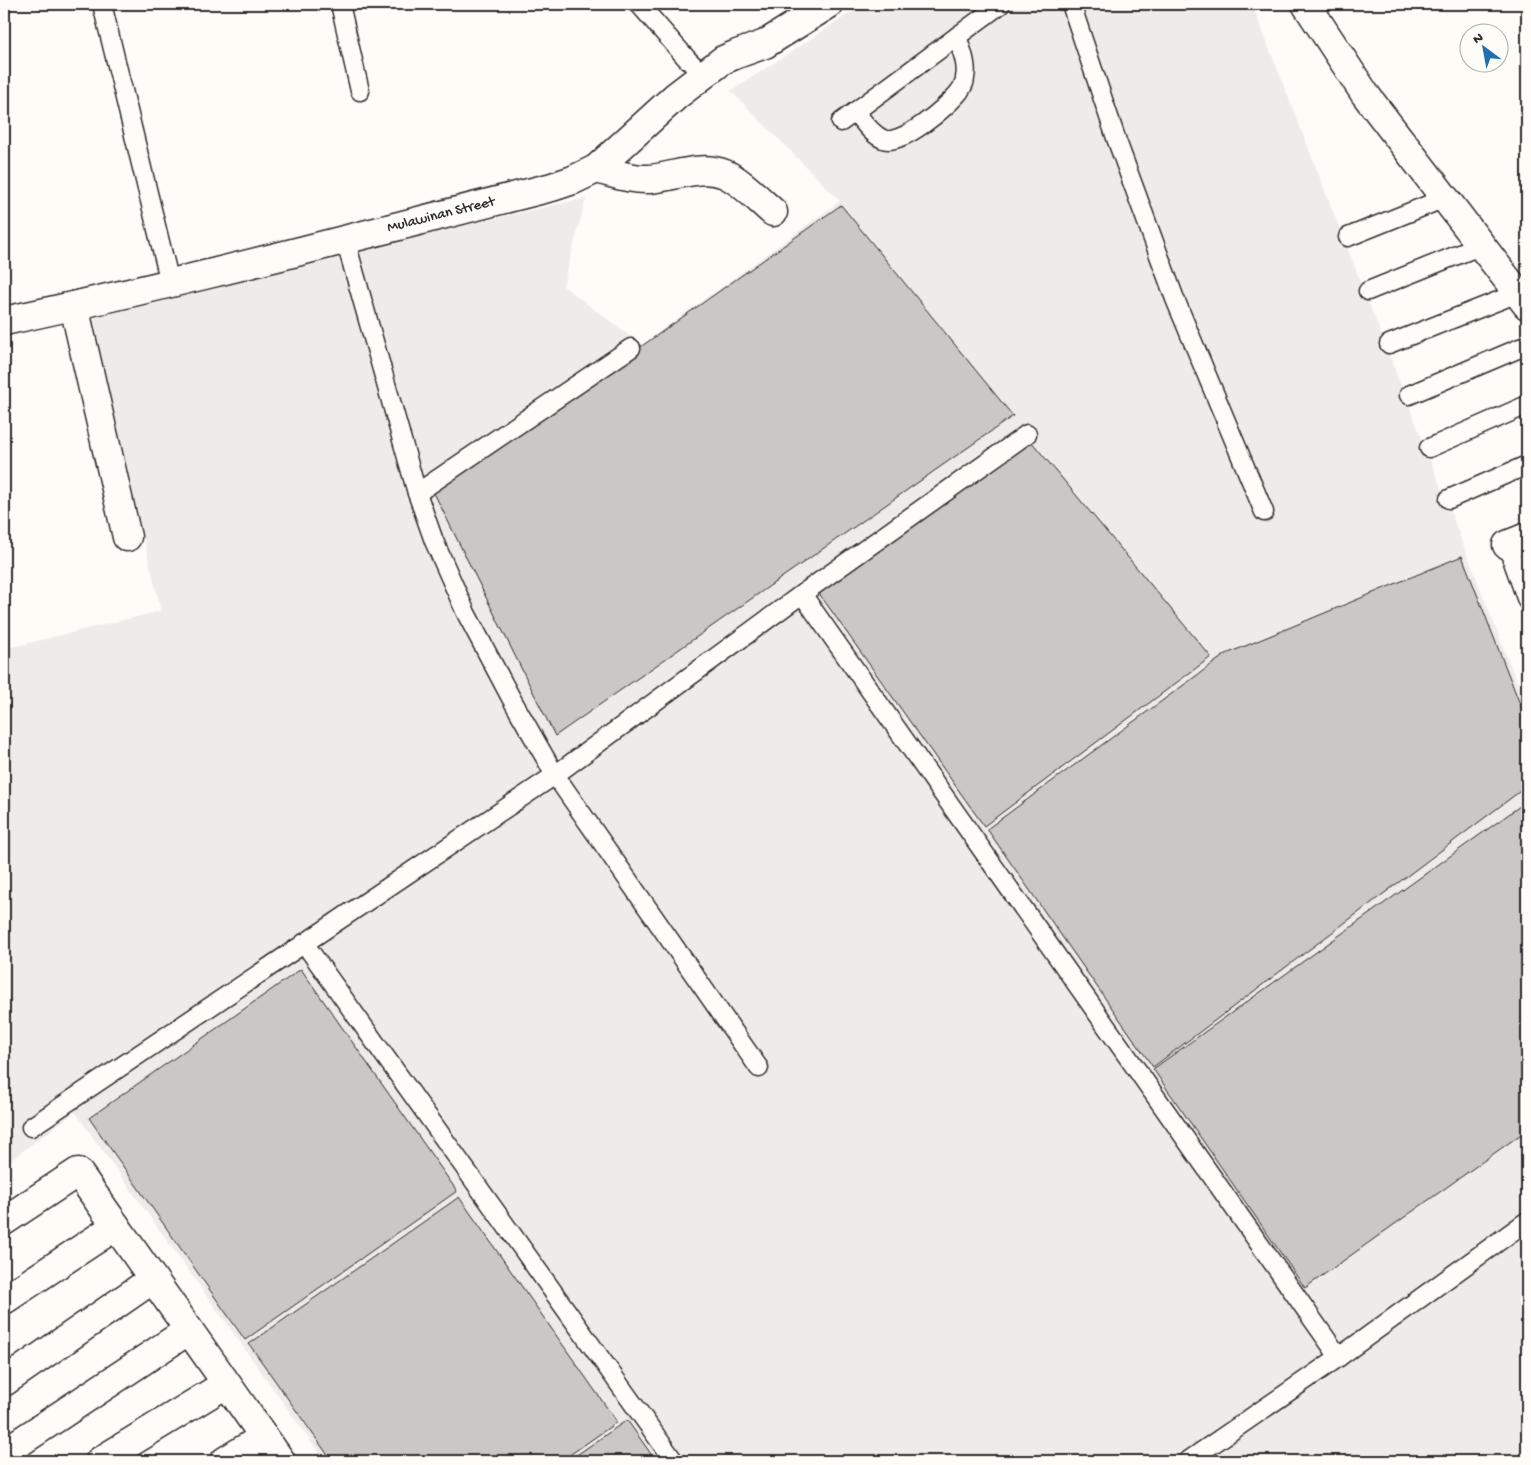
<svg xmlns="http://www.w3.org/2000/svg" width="1531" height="1465" viewBox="0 0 1531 1465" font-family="'Gochi Hand',sans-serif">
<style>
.built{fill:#edece8}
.building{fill:#c9c8c4;stroke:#2b2b2b}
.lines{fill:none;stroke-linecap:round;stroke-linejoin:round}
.service-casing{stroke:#2b2b2b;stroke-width:21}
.minor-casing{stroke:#2b2b2b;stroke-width:31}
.service{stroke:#fdfcf7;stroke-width:18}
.minor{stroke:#fdfcf7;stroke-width:28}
.labels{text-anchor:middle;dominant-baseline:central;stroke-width:4;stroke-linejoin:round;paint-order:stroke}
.street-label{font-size:15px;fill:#2b2b2b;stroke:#fdfcf7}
</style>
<rect width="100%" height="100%" fill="#fdfcf7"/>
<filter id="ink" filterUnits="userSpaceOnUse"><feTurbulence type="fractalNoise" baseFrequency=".02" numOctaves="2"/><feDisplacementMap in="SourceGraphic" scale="10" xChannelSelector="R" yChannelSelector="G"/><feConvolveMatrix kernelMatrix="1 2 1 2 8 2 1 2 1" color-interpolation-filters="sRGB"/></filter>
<g filter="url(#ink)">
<polygon class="built" points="864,4 1252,4 1527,708 1527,1461 325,1461 75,1112 4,1165 4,649 161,611 91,316 372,246 586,198 563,286 642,345 840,201 731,91"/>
<g class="building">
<polygon points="841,205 1013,416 555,736 434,493"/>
<polygon points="1031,441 1211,657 984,826 818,592"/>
<polygon points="1462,556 1527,722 1527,786 1153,1067 987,829 1226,654"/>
<polygon points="1527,801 1527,1130 1305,1288 1153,1069"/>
<polygon points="301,969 457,1191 245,1340 89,1118"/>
<polygon points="459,1197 617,1422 561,1461 332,1461 249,1344"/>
<polygon points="627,1420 656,1461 568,1461"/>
</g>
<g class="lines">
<g class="service-casing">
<g id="service">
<polyline points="102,4 170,283"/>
<polyline points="340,4 360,91"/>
<polyline points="639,4 688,60 703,74"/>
<polyline points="1071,4 1117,141 1175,299 1264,512"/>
<path d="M855,112C863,121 871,134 883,139C901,147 948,106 959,92C962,88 965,82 965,78C968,64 961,49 957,36"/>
<polyline points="841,122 1001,4"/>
<polyline points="1348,237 1445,198"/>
<polyline points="345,239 417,493 434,541 466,613 511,698 555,775 759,1068"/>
<polyline points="1368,291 1482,245"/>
<polyline points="1389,344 1518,293"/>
<polyline points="1409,395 1527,345"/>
<polyline points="1429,448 1527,405"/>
<polyline points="417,493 631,348"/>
<polyline points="1449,499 1527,465"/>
<polyline points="1507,545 1527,601"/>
<polyline points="802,594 1339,1357"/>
<polyline points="304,943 674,1461"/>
<polyline points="31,1127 555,775 802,594 1027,434"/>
<polyline points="1188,1461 1339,1357 1527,1221"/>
</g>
</g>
<g class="minor-casing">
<g id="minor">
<polyline points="1306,4 1365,94 1527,305"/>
<path d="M596,169C613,173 631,180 649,179C674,177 701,164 725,174C740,180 760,201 773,212"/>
<polyline points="74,306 127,537"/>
<path d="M4,321C188,282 369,233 552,187L573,180L596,169L676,96L723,60L737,54L765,44L829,4"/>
<polyline points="1507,545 1527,537"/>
<polyline points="4,1221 78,1172 281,1461"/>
<polyline points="4,1300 116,1226"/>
<polyline points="4,1382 153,1279"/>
<polyline points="5,1452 189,1330"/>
<polyline points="100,1461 226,1384"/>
<polyline points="225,1461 264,1437"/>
</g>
</g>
<use href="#service" class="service"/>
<use href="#minor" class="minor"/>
</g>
</g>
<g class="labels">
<g class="street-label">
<text transform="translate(441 215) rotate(-14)">Mulawinan Street</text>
</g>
</g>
<rect width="1531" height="1465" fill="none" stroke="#fdfcf7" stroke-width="20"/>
<rect x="10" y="10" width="1511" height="1445" fill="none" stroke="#2b2b2b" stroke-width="2" filter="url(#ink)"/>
<g transform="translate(1484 48) rotate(328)"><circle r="24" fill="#fdfcf7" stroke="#a9a8a5"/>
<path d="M0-4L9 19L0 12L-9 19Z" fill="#1f6fb2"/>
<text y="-8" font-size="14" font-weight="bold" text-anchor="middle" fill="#2b2b2b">N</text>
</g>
</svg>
